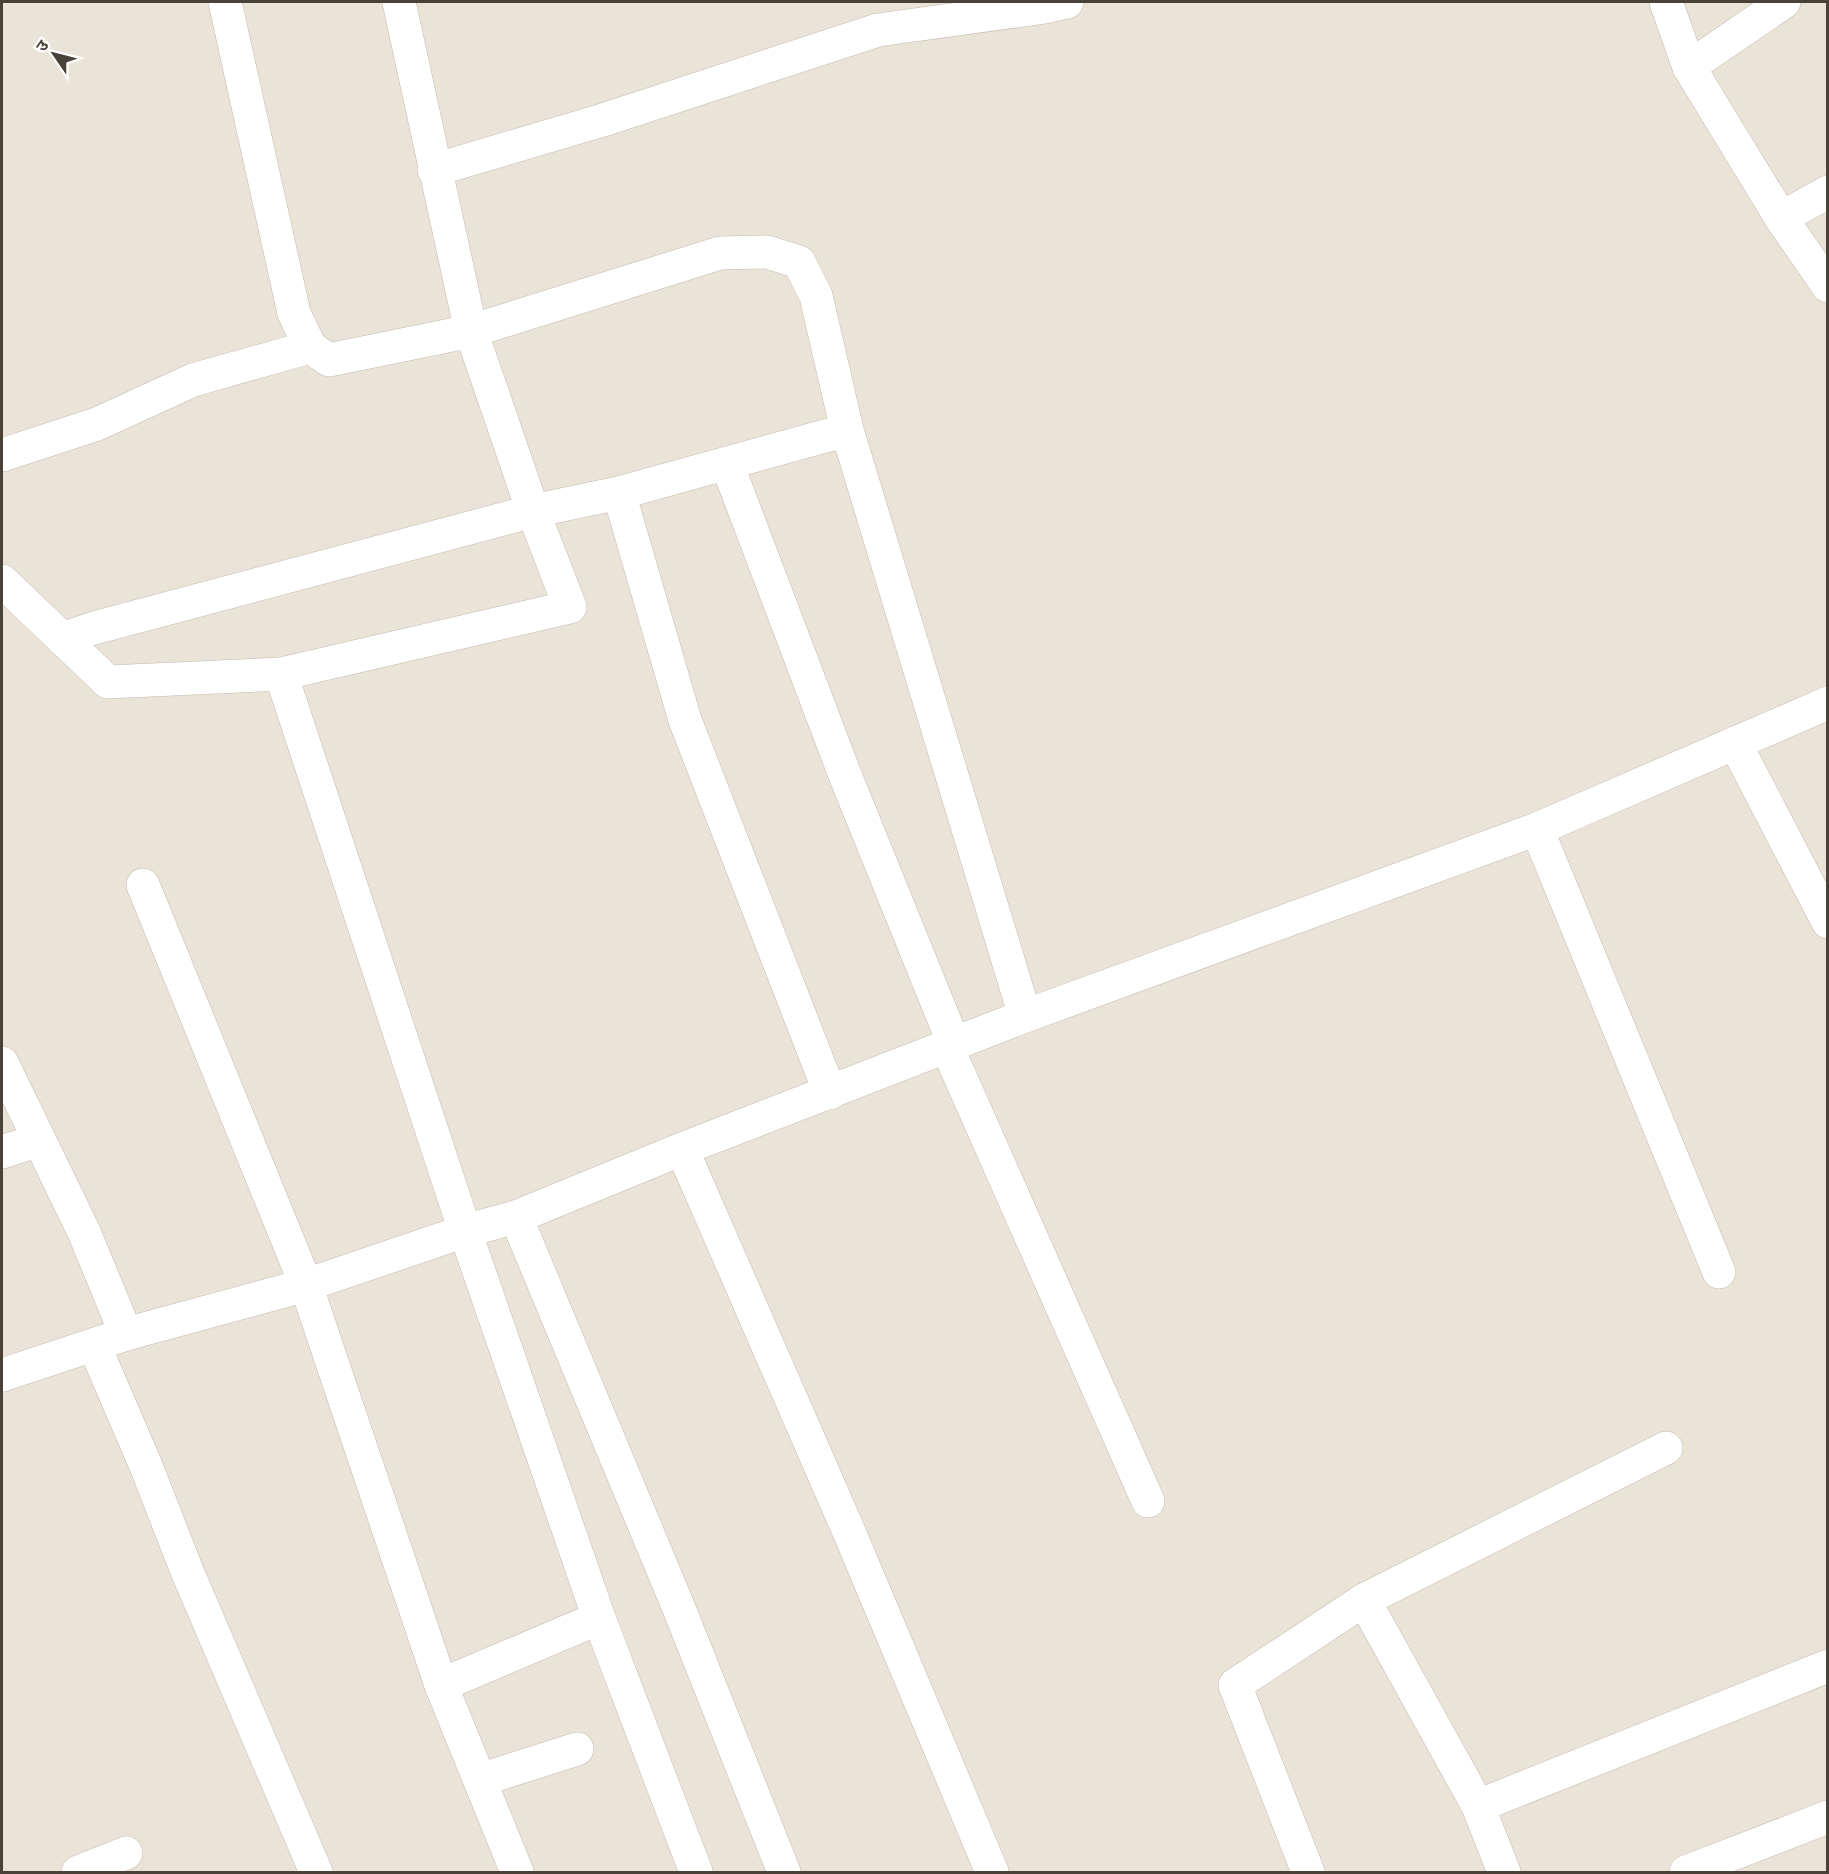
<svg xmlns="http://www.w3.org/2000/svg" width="1829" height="1874" viewBox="0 0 1829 1874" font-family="'Archivo Narrow','Noto Sans Devanagari',sans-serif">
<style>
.residential{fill:#e9e3d8}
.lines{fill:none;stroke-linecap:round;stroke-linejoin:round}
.street-casing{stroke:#c4bbaf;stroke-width:34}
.street{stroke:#fff;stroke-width:33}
</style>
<rect width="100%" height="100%" fill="#f5f1ea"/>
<rect class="residential" x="2" y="2" width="1825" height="1870"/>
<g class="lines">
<g class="street-casing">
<g id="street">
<polyline points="225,2 294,313 310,347 329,360 471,331 720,253 767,252 799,262 816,296 847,430 1025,1016"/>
<polyline points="1666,2 1689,67 1781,218 1828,192"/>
<polyline points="1689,67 1784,2"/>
<polyline points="434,170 603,120 878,30 1045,7 1067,2"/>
<polyline points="1781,218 1828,286"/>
<polyline points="2,455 97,424 193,380 310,347"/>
<polyline points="727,464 845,775 954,1044"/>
<polyline points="619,493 685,720 830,1093"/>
<polyline points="2,581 108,682 281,674 570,607 533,511 471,331 399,2"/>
<polyline points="62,639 94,628 533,511 619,493 847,430"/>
<polyline points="281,674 465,1231 599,1618 696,1872"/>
<polyline points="1735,743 1828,922"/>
<polyline points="1537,829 1719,1272"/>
<polyline points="143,885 306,1285 441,1685"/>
<polyline points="947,1047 1148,1501"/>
<polyline points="2,1063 84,1232 126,1334"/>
<polyline points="682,1149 850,1534 992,1872"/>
<polyline points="2,1152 39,1140"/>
<polyline points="516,1217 678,1606 784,1872"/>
<polyline points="94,1345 146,1466 187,1571 316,1872"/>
<polyline points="2,1375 126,1334 306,1285 465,1231 516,1217 682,1149 1025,1016 1537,829 1828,703"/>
<polyline points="1364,1600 1478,1806 1504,1872"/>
<polyline points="480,1780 577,1749"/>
<polyline points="1478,1806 1828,1666"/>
<polyline points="78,1872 126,1853"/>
<polyline points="517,1872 441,1685 599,1618"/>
<polyline points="1308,1872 1235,1685 1364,1600 1666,1448"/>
<polyline points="1686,1872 1828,1817"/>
</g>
</g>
<use href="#street" class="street"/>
</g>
<rect width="1829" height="1874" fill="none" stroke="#4a4138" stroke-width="6"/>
<g transform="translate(54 54) rotate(305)" stroke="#ffffff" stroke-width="4.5" paint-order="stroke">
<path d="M0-4.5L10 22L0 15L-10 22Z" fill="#4a4138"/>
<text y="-9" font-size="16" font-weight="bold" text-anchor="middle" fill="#4a4138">उ</text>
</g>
</svg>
